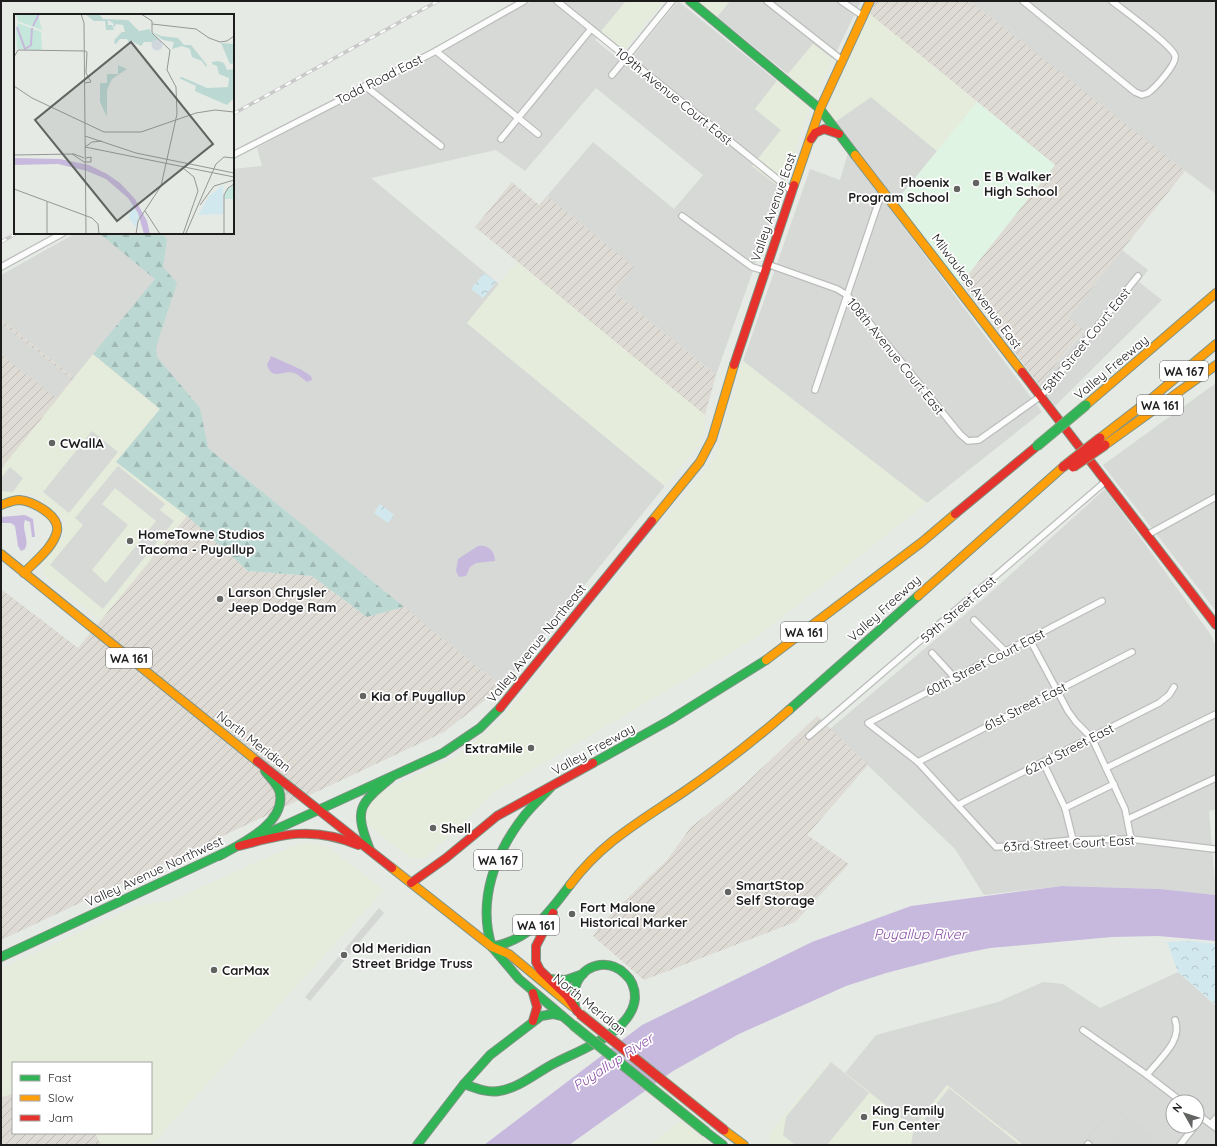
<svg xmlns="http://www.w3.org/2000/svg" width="1217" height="1146" viewBox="0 0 1217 1146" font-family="Quicksand,sans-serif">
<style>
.residential{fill:#d7d9d6;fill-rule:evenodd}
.commercial{fill:#e6ecdb}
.industrial{fill:url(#industrial-furrows)}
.education{fill:#e0f4e3}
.religious{fill:#d6d8d6}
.forest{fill:url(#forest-firs)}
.park{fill:url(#park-crowns)}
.parking{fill:#d7d9d7;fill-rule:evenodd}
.water{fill:#c7b9dd}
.pier{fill:#d5d7d5}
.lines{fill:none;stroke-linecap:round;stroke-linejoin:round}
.street-casing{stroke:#bbbdbb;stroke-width:8}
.fast-casing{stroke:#7e9384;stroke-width:10}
.slow-casing{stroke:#7e9384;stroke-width:10}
.jam-casing{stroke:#7e9384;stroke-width:10}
.street{stroke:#fbfcfb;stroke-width:5.5}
.fast{stroke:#30b455;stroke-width:8}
.slow{stroke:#ff9f0a;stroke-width:8}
.jam{stroke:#e5322d;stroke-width:8}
.rail-casing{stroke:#c8c9c8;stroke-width:3.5}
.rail{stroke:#fff;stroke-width:2;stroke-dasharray:6;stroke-linecap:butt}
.fast-bridge-casing{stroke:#879f83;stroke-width:11;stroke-linecap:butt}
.jam-bridge-casing{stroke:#879f83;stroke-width:11;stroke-linecap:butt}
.fast-bridge{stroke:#30b455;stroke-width:9}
.jam-bridge{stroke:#e5322d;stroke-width:9}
.poi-dot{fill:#626462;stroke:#fff;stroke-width:1.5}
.labels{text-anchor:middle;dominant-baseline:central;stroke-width:3.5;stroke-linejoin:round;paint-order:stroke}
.shield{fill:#fff;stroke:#606060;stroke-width:1}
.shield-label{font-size:12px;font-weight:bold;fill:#1c1c1c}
.street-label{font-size:13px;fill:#1c1c1c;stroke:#fff}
.poi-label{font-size:13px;font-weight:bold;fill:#1c1c1c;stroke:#fff;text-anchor:start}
.water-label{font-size:14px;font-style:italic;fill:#8a4ea6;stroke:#fff}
.inset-river{fill:none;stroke:#c7b9dd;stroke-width:2}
.inset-road{fill:none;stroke:#959895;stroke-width:1}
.view{fill:#626462;fill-opacity:0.15;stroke:#626462;stroke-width:2}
.inset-edge{fill:none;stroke:#1c1c1c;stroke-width:2}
</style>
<defs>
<pattern id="industrial-furrows" width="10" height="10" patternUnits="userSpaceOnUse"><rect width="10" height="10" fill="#dedad4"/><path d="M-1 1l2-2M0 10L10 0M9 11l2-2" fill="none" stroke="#bebab5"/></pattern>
<pattern id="forest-firs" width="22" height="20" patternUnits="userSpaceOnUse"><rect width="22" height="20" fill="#bbd8d3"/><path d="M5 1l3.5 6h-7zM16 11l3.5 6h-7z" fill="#a0b9b5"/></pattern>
<pattern id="park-crowns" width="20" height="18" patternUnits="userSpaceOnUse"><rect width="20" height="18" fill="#d1e9ee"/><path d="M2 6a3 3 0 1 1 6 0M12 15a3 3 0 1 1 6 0" fill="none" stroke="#b3c7cc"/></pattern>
</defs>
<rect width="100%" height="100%" fill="#e5eae5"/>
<g class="residential">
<polygon points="532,1 626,1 595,40 626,65 678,1 777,81 755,109 781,130 753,166 782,189 716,375 614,292 633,267 547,196 593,142 674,209 703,175 596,88 525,171 496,150 371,178 499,284 467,323 665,486 502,687 93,355 74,378 1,319 1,275 76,233 233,233 233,169 262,166 257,148"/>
<polygon points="730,1 861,1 833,59 813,44 788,74 717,17"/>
<polygon points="970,1 1216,1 1216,194 1128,128"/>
<polygon points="871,97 937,151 896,201 835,122"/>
<polygon points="848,153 1042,412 927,503 743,361 810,169 840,180"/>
<polygon points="1122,250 1148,270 1139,282 1162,300 1055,406 1039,385 1084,331 1068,318"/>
<polygon points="1216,383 1216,611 1103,465"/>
<polygon points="1105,489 1211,635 1216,647 1216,809 1209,811 1216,895 1160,889 1062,886 984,895 955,849 830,729 989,594"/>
<path d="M1178,972L1216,1006V1145H1023L1005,1130L913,1127L845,1073L876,1035L998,1002L1043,982L1063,984L1100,1008ZM1173,1102H1197V1126H1173Z"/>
</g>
<g class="commercial">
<polygon points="626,1 663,1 624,50 601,31"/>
<polygon points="697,1 730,1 717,17"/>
<polygon points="870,14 977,102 937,151 871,97 835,122 826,112"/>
<polygon points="813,44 833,59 816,97 788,74"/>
<polygon points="777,81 807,104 809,109 782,189 752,166 781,130 755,109"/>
<polygon points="517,262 705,415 704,434 699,445 665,486 467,323"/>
<polygon points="93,354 160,409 117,462 187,516 101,621 43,574 42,563 64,536 66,521 35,495 21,493 1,498 1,469"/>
<polygon points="743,361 927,503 754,639 496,791 427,857 418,859 411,858 370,827 363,819 365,810 375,796 392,786 456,757 502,718 715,458"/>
<polygon points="306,843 328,847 384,890 157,1139 150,1145 101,1145 95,1133 151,1133 151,1063 13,1063 13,1093 1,1098 1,969 139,905 170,901 291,847"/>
<polygon points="830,1061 913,1127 947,1085 1023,1145 768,1145 771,1131"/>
<polygon points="681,1121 712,1145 649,1145"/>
</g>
<g class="industrial">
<polygon points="876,1 970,1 1185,171 1068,318 1084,330 1039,385 962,282 1055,165 870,14"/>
<polygon points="512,182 539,205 547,196 634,267 614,292 716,375 705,415 475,227"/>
<polygon points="1,319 74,378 1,469"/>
<polygon points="187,516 248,571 312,576 367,617 404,607 502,687 444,732 1,940 1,589 78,648"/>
<polygon points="817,716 868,765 807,835 849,864 795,922 644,980 593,936 604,921 667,860 691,827 745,784"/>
<polygon points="13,1093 13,1133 95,1133 101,1145 1,1145 1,1098"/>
</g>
<polygon class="education" points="977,102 1055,165 958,287 894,204"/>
<polygon class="religious" points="1113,1105 1164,1145 1097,1145 1087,1137"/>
<polygon class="forest" points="99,233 161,233 167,239 163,267 177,283 156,347 157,357 200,408 208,448 404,607 367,617 312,576 248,571 187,516 116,462 160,409 93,354 155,279"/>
<g class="park">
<polygon points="484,273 496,282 483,298 471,289"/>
<polygon points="380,504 394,515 388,523 374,513"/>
<polygon points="1191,941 1216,944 1216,1005 1178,972 1167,942"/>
</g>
<g class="parking">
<polygon points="1,323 71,379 56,398 1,354"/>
<polygon points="92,431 118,452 69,513 43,492"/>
<path d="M118,466L165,504L160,510L174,521L103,609L50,565L83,525L75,518ZM115,488L156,521L106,583L92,570L128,525L102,504Z"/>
<polygon points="10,467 23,478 13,492 1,491 1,478"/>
<polygon points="831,1062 869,1093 827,1145 795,1145 783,1135 786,1117"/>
<polygon points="949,1088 1020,1145 911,1145 913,1133"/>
<polygon points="1113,1108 1125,1117 1103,1145 1099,1145 1090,1138"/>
</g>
<g class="water">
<path d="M271,356L302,370L311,376L312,380L307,382C303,379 299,375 294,373C283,369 273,382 267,365Z"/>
<path d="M25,515L33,519L35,537H32L30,522L25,520C21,529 30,540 25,549L21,551L18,546L15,526L11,523H1V517Z"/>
<path d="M478,546C488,544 495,551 495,561L476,563L470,567L466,576L459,577L456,571L458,559Z"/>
<polygon points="1062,886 1160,889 1216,895 1216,941 1158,936 1112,937 990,948 955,955 886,973 846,986 739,1034 673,1071 569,1145 484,1145 642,1025 812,942 911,906"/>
</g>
<polygon class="pier" points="379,908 384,913 310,1001 305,997"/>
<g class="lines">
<g class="street-casing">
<g id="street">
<polyline points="557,1 792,191"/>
<polyline points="767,1 843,61"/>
<polyline points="841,1 863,16"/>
<path d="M1023,1L1135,92L1142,95L1148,93C1155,88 1177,64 1175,56C1173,46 1123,10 1112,1"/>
<polyline points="436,51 538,134"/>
<polyline points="612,75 672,1"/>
<polyline points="365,86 441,146"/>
<polyline points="501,139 591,29"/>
<polyline points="233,155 436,51 524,1"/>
<polyline points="682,216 752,267 765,271"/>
<polyline points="767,264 837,289 847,295 960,434 968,441 979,440 1041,396 1138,276"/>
<polyline points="1,267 63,233"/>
<polyline points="815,390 883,189"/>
<polyline points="1147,535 1216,497"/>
<polyline points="1102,601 868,723 918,762 996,847 1073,840 1131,839 1214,849"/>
<polyline points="974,620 1005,651"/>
<polyline points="1029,638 1068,711 1076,722 1092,738 1125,809 1131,839"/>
<polyline points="932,653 954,677"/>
<polyline points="809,736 1106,481"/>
<polyline points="918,762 1132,652"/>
<polyline points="1043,762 1065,808 1073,840"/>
<polyline points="1106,768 1216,714"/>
<polyline points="958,805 1159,703 1169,695 1174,687"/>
<polyline points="1065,808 1114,784"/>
<polyline points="1128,819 1216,778"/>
<polyline points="1083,1030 1147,1075 1182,1102"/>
<path d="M1147,1075C1159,1059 1183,1041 1175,1020"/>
<polyline points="1197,1114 1216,1128"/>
<polyline points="1211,1124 1216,1118"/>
<polyline points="1088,1144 1089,1145"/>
<polyline points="1180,1145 1195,1126"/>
</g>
</g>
<g class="fast-casing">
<g id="fast">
<polyline points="690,1 820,109 855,155"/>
<polyline points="789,710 918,596"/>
<polyline points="593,763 670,720 766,660"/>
<path d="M551,787C542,797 532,806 524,816C495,853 477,901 492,947C531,939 547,915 570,885"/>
<polyline points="255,839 443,753 480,728 500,708"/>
<path d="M370,850C354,809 358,805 391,778"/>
<path d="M219,856C240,844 285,824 280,794C279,785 270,778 265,771"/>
<polyline points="492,947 519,979 573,1025"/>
<polyline points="1,957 224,853"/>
<polyline points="549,979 566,980 583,974"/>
<path d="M464,1084C475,1088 487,1093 499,1091C519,1088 536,1073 553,1064C579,1050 632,1033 635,998C635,989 632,980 625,974C618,967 609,964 600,965C580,968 571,987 575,1006"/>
<polyline points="706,1132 723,1145"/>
<polyline points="417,1145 464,1084 490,1055 541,1016 553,1014 561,1016"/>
</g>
</g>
<g class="slow-casing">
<g id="slow">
<polyline points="855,155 1022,372"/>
<polyline points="794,185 820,109 870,1"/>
<polyline points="1086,405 1216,293"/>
<polyline points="1100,438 1152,398 1216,344"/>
<polyline points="1105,445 1216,365"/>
<path d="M1,505C7,503 13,500 19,500C32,501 60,515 57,531C54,547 34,562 24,573"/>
<polyline points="652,521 700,462 712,439 734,365"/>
<polyline points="1,554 257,761"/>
<polyline points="918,596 1063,467"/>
<polyline points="766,660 922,542 955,514"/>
<polyline points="392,868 492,947 509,954 573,1007"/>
<path d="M570,885C603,841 641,821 685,791C721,766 756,739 789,710"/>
<polyline points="724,1130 744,1145"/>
</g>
</g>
<g class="jam-casing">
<g id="jam">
<polyline points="811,139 815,133 824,129 839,134"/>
<polyline points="734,365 794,185"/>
<polyline points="1022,372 1216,625"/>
<polyline points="955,514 1037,446"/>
<polyline points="500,708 652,521"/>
<polyline points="257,761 392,868"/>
<path d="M239,846C283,834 314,826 358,845"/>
<polyline points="411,883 446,858 497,816 593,763"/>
<polyline points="553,913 536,946 536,962 540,970 567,996 577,1011"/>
<polyline points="533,993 537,1007 533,1021"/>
</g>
</g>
<use href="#street" class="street"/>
<use href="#fast" class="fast"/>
<use href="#slow" class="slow"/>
<use href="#jam" class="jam"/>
<g class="rail-casing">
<g id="rail">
<polyline points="233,114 438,1"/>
<polyline points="1,242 17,233"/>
</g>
</g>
<use href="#rail" class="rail"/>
<g class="fast-bridge-casing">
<g id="fast-bridge">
<polyline points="1037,446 1086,405"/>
<polyline points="573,1025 706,1132"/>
</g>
</g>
<g class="jam-bridge-casing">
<g id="jam-bridge">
<polyline points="1063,467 1100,438"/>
<polyline points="1073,467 1105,445"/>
<polyline points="580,1014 724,1130"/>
</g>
</g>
<use href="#fast-bridge" class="fast-bridge"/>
<use href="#jam-bridge" class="jam-bridge"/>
</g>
<g class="poi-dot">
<circle cx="976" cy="183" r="4"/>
<circle cx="957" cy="189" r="4"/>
<circle cx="52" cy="443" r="4"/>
<circle cx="130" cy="541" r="4"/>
<circle cx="220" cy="599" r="4"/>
<circle cx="363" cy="696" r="4"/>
<circle cx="531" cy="748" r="4"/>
<circle cx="433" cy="828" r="4"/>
<circle cx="728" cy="892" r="4"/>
<circle cx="572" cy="914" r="4"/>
<circle cx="344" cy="955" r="4"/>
<circle cx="214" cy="970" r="4"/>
<circle cx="864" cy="1117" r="4"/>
</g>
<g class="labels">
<g class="shield">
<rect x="1160" y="361" width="48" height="20" rx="3"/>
<rect x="1137" y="395" width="46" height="20" rx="3"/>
<rect x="781" y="622" width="46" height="20" rx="3"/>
<rect x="106" y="648" width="46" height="20" rx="3"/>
<rect x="474" y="850" width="48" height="20" rx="3"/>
<rect x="513" y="915" width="46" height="20" rx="3"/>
</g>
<g class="shield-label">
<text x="1184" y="371">WA 167</text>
<text x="1160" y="405">WA 161</text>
<text x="804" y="632">WA 161</text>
<text x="129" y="658">WA 161</text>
<text x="498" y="860">WA 167</text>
<text x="536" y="925">WA 161</text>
</g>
<g class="street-label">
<text transform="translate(379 79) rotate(-27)">Todd Road East</text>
<text transform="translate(674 96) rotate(39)">109th Avenue Court East</text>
<text transform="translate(773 207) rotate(-71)">Valley Avenue East</text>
<text transform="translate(977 291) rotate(53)">Milwaukee Avenue East</text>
<text transform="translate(1086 340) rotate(-51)">58th Street Court East</text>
<text transform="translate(896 356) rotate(51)">108th Avenue Court East</text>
<text transform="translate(1111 367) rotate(-40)">Valley Freeway</text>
<text transform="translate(884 608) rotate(-42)">Valley Freeway</text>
<text transform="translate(958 609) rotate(-41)">59th Street East</text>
<text transform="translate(536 643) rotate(-51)">Valley Avenue Northeast</text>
<text transform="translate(985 662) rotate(-27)">60th Street Court East</text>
<text transform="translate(1025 706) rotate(-27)">61st Street East</text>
<text transform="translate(254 741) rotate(38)">North Meridian</text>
<text transform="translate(593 749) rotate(-29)">Valley Freeway</text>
<text transform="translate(1069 749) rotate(-27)">62nd Street East</text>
<text transform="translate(1069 843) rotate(-3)">63rd Street Court East</text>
<text transform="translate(154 871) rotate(-25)">Valley Avenue Northwest</text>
<text transform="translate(590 1004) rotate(39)">North Meridian</text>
</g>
<g class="poi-label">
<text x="984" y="176">E B Walker<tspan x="984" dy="15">High School</tspan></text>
<text x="949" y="182" text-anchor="end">Phoenix<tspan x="949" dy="15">Program School</tspan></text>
<text x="60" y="443">CWallA</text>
<text x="138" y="534">HomeTowne Studios<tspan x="138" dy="15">Tacoma - Puyallup</tspan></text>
<text x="228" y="592">Larson Chrysler<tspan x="228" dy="15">Jeep Dodge Ram</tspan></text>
<text x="371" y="696">Kia of Puyallup</text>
<text x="523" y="748" text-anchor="end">ExtraMile</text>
<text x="441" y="828">Shell</text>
<text x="736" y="885">SmartStop<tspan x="736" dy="15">Self Storage</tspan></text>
<text x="580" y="907">Fort Malone<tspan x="580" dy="15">Historical Marker</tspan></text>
<text x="352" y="948">Old Meridian<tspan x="352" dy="15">Street Bridge Truss</tspan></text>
<text x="222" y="970">CarMax</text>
<text x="872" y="1110">King Family<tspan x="872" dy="15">Fun Center</tspan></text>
</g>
<g class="water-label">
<text x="920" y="934">Puyallup River</text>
<text transform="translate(613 1062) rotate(-33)">Puyallup River</text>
</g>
</g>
<g transform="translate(14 14)">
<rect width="220" height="220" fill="#e5eae5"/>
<path d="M2,0H24L28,16L4,7ZM4,9L27,18L28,36L3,35L2,15ZM220,171V185H210L212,176Z" fill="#c5e7db"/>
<path d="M71,0H85L89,5L114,6L125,17L136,15L137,19L145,25L140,28H130L127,32L118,27L116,30L113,25H106L102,30L100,29L101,25L108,18H111L109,11L102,10L100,14L99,9L94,6V11H98L100,16H92L91,7H80ZM138,18L147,22L164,24L170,31H177L193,51L192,53L188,47L178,43L176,35L168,32L158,35L160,28L149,26ZM207,29L220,30V49L216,50ZM204,47L210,49L213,56L220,55V84L213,91L181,77L182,72L165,64L168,63L193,74L214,73L215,64L205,60L203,52L198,50V48ZM104,51L113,55L98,65L93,76V103L86,88V69H93V60H104Z" fill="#bbd8d3"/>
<path d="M137.5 31a5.5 5.5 0 1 1 11 0a5.5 5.5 0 1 1-11 0Z" fill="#d1d7df"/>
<path d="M209,171V200L184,201L195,182ZM117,189L126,203L122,213L115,205Z" fill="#d1e9ee"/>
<path d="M0,144L46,145L75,151L93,160L106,169L121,185L133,207L136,220H130L124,199L114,184L92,165L73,157L44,150L0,151Z" fill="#c7b9dd"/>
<path class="inset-river" d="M19,12L25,0M3,13L11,35L17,31L18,14"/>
<path class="inset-road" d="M67,0L70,9L72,220M138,10L182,15L195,24L206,28L213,27L220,22M0,43L4,36L71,37L73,38L72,59L77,68L71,69M0,72L18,84L90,118H127L182,99L201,96L220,98M71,122L122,139L220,159M88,127L78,128L71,133L220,163M58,140L70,148H77V143L72,144M0,141L60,140L70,144M169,154L180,163L184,177L169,220M0,175L78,204L84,210L85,220M186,191L200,172L220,166M131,197L146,220M172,219L202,150L210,143L220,144M33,220V188M122,220L124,207L147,172L163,100L162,73L153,56L156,36L138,19V7L127,0M210,220V181L214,174L220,170"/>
<path class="view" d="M117,28L199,130L103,207L21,106Z"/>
<rect width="220" height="220" class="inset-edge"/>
</g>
<rect width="1217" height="1146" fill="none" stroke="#1c1c1c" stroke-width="4"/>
<rect x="12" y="1062" width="140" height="72" fill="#ffffff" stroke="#a4a4a4"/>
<rect x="20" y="1075" width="20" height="6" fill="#30b455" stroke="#a4a4a4"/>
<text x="48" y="1082" font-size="12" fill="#1c1c1c">Fast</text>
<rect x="20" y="1095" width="20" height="6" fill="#ff9f0a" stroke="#a4a4a4"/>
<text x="48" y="1102" font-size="12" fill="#1c1c1c">Slow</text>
<rect x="20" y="1115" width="20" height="6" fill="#e5322d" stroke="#a4a4a4"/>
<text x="48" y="1122" font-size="12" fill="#1c1c1c">Jam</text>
<g transform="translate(1185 1114) rotate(309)"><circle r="19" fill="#ffffff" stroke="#a4a4a4"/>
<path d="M0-3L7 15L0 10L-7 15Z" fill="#626462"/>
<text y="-6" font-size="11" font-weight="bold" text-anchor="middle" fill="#1c1c1c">N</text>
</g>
</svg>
